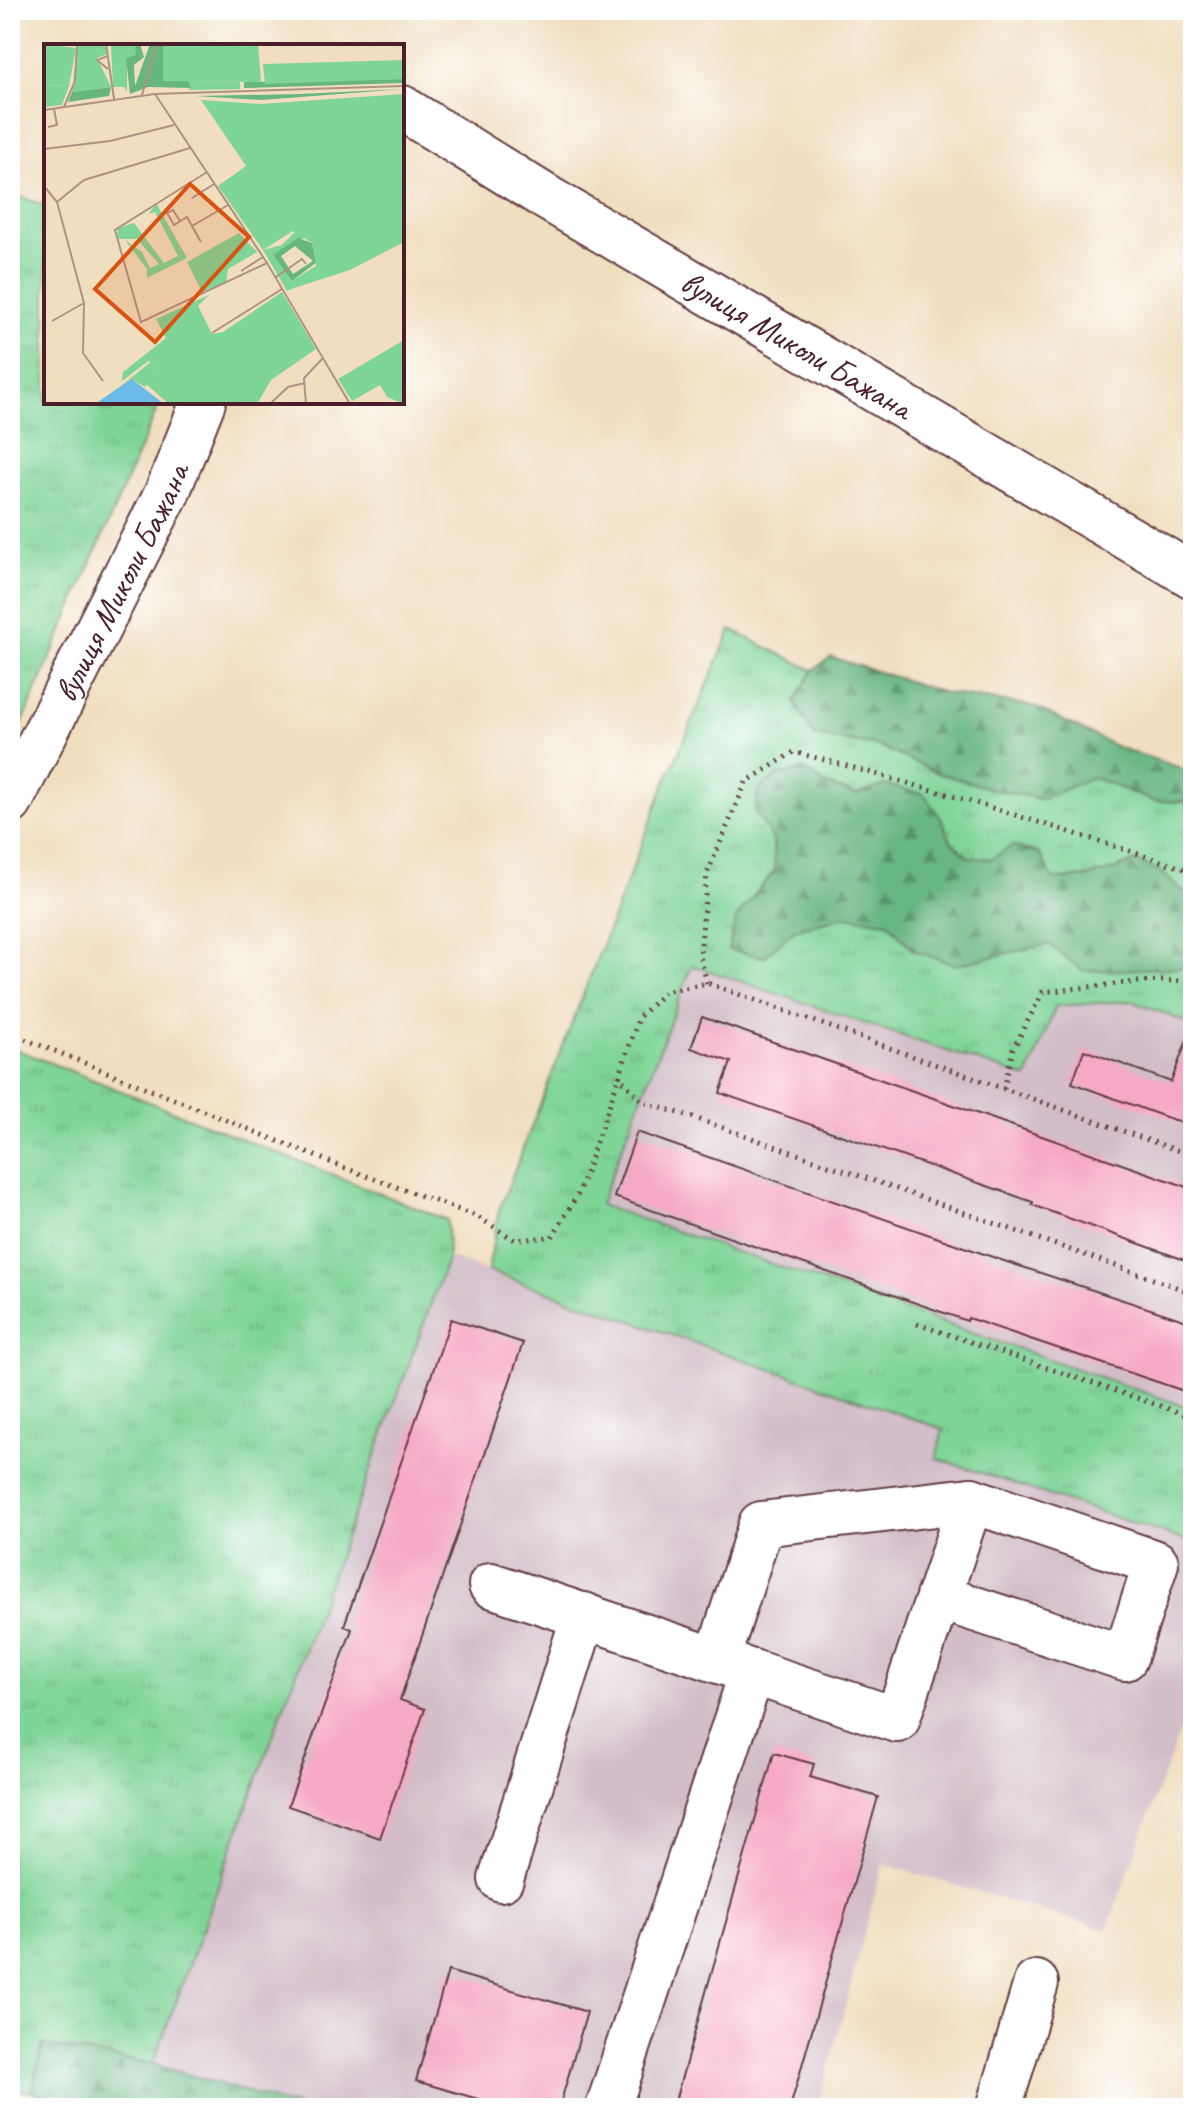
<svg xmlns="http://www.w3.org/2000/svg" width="1203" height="2118" viewBox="0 0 1203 2118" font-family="Caveat,sans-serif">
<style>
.industrial{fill:#d2bdc8}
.grass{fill:url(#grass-tufts);stroke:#647a61;stroke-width:2}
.forest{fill:url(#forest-firs);stroke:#586a56;stroke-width:2}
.building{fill:#f6a9c6}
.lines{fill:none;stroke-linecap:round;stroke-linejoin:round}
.minor-casing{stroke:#633c41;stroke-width:48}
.path{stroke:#633c41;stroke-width:5;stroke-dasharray:2 6;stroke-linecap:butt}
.minor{stroke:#fff;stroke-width:44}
.labels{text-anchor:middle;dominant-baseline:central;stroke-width:6;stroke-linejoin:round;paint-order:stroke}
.street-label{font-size:34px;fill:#4a1f2b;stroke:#fff}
.inset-road{fill:none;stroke:#ae9283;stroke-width:2}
.view{fill:#d8530f;fill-opacity:0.15;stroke:#d8530f;stroke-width:4}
.inset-edge{fill:none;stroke:#4a1f2b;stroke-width:4}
</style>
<defs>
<pattern id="grass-tufts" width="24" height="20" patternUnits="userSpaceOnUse" patternTransform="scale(2)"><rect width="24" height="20" fill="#7fd497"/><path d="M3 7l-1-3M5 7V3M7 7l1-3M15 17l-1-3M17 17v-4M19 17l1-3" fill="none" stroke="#6fb682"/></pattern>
<pattern id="forest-firs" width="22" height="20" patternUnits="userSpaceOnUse" patternTransform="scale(2)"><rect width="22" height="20" fill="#67b680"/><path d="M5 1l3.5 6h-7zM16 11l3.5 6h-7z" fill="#579369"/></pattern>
</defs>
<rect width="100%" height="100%" fill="#fff"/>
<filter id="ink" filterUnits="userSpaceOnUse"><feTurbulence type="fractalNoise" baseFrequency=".0125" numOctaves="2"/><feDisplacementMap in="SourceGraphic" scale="16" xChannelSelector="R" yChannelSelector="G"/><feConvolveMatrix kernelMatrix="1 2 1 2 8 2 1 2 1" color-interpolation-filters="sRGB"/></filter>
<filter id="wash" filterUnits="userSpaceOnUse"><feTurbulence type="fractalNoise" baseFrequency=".006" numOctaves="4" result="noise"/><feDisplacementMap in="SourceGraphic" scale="32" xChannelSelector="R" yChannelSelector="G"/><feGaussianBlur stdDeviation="1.8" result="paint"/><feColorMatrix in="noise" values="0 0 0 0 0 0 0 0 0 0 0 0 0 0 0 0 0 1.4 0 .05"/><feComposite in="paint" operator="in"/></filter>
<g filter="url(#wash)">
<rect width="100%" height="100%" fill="#f0debe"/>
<g class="industrial">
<polygon points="692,964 1026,1078 1055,1006 1133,1001 1193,1025 1193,1409 600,1206"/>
<polygon points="448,1257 944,1429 937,1458 1193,1543 1193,1695 1107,1930 883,1864 818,2108 301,2108 153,2064"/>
</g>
<g class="grass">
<polygon points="10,193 46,206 46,402 160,402 10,752"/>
<path d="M731,630L813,670L795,702L814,736L879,746L938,773L996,790L1042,799L1093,777L1153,801L1193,802V893L1181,890L1160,871L1135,861C1108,874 1083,880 1053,879L1039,853L991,859L968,857L951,841L941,818L885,785L856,795L825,784L804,769L755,812L773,840L775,870L737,917L764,957L794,930L845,916L888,922L914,951L1005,953L1049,944L1084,971L1193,967V1025L1132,1001L1056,1006L1027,1078L692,965L600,1205L1193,1409V1543L936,1458L943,1429L488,1271L499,1210L666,782Z"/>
<polygon points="10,1047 447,1220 448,1257 153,2064 43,2045 31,2092 10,2087"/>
</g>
<g class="forest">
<polygon points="831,657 945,693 1033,706 1117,747 1193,772 1193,802 1153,801 1093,777 1042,799 996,790 938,773 879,746 814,736 795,702 813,670"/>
<path d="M804,769L825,784L856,795L885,785L924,794L941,818L951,841L968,857L991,859L1012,846L1039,853L1053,879C1083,880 1108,874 1135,861L1160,871L1181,890L1193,893V967L1083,971L1049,944L956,965L914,951L888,922L845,916L794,930L764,957L728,950L737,917L775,870L773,840L755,812L758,790L777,776Z"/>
<polygon points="43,2045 153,2064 301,2108 87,2108 31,2092"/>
</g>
<g id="blocks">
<g class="building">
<polygon points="702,1017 1193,1189 1193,1263 1032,1205 1033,1202 720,1093 731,1062 691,1048"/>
<polygon points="1190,1032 1193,1033 1193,1127 1072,1083 1084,1050 1171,1082"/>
<polygon points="637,1132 1004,1261 1193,1323 1193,1394 968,1318 967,1321 614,1197"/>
<polygon points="451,1319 523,1343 400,1700 425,1709 380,1838 288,1806 352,1629 344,1626"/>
<polygon points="774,1753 814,1764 810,1777 878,1797 790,2108 673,2108"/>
<polygon points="448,1971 587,2012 559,2108 509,2108 416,2081"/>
</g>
</g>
</g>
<g filter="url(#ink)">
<use href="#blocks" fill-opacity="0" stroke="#633c41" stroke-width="2"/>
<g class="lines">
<g class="minor-casing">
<g id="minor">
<path id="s1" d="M402,108L549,199L1193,576"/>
<path id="s2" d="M10,802L167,493L203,402"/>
<polyline points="491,1585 752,1672 608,2108"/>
<polyline points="717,1660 761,1524 971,1500"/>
<polyline points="752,1672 897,1720 971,1500 1156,1563 1125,1658 938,1597"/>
<polyline points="501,1879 584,1615"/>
<polyline points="999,2108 1036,1983"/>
</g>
</g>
<g class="path">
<path d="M707,983L700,956L707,874L746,782L794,752C926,786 1056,827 1185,869L1193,875"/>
<polyline points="10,1033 345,1168 476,1216 515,1240 552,1237 578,1194 619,1077"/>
<polyline points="1004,1089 1013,1049 1043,992 1136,982 1193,980"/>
<polyline points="1193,1156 707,983 664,992 639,1017 619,1077 643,1102 692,1117 1193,1293"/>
<polyline points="917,1324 1193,1417"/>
</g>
<use href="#minor" class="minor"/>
</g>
</g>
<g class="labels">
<g class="street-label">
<text stroke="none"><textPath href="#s1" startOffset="460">вулиця Миколи Бажана</textPath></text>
<text stroke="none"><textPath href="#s2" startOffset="246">вулиця Миколи Бажана</textPath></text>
</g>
</g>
<g transform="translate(44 44)">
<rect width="360" height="360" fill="#f0debe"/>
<path d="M34,0H62L63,10L53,14L67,43L28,48ZM91,0L93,11L83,23V48L80,43H69L67,2ZM145,37L196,38V45L145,46ZM2,41L25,42L18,61L0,63ZM112,159L143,214L103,234V225L81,196L98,208L106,224L115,220L93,195H73L74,184L90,179L120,219L134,212L111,168L105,170ZM251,188L266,196L260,194L229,211L248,237L250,244L243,247L219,206L238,201ZM195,189L213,208L184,225L182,238L158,248L143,218ZM238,248L272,305L227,336L213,360H125L102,340L114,321L104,317L78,337L79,328L122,294L112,275L165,251L154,262L168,290L179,288ZM360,296V360L343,353L336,341L308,357L294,335Z" fill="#7fd497"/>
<path d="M91,0H96L100,13L90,21L91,42L106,0H131L147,44L104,43L86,50L82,14L92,11ZM360,35V39L200,44V38ZM67,43L65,52L24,58L28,48ZM360,45L218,56L151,52L256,50ZM254,194L268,199L273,218L248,237L229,211ZM251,202L269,217L249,230L237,212Z" fill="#67b680" fill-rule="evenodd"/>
<path d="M109,316L114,321L101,343L88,335L77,342Z" fill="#7fd497"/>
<path d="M0,0L32,4L25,42L2,41ZM119,0H214L217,38L119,37Z" fill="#7fd497"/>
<path d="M360,16V35L221,40L219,20ZM360,50V198L306,226L250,244L248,237L272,222L268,199L249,187L219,206L174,142L202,122L157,56L216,60Z" fill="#7fd497"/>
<path d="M88,335L120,360H51L77,342Z" fill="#6cbae6"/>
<path class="inset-road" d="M62,0L70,55M64,12L53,16L64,25M98,51L113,0M20,63L31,37L33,0M0,66L111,50M4,83L13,81L10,65M0,105L66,97L130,81M163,128L71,186L97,278L223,219M0,142L13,158L40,259L39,309L59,337M148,154L170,140M13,158L40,136L146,104M136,177L129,166L123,169L130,181L143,173L148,182M157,198L148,182L184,161M197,227L219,213M232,233L258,215L262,220M8,277L40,259M168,289L238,245M226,360L244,343L261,339M262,360L260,334L279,314M306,360L223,219L111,50L360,42"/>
<path class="view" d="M146,140L205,193L111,298L51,245Z"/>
<rect width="360" height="360" class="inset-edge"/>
</g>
<rect width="1203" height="2118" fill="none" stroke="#fff" stroke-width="40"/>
</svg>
